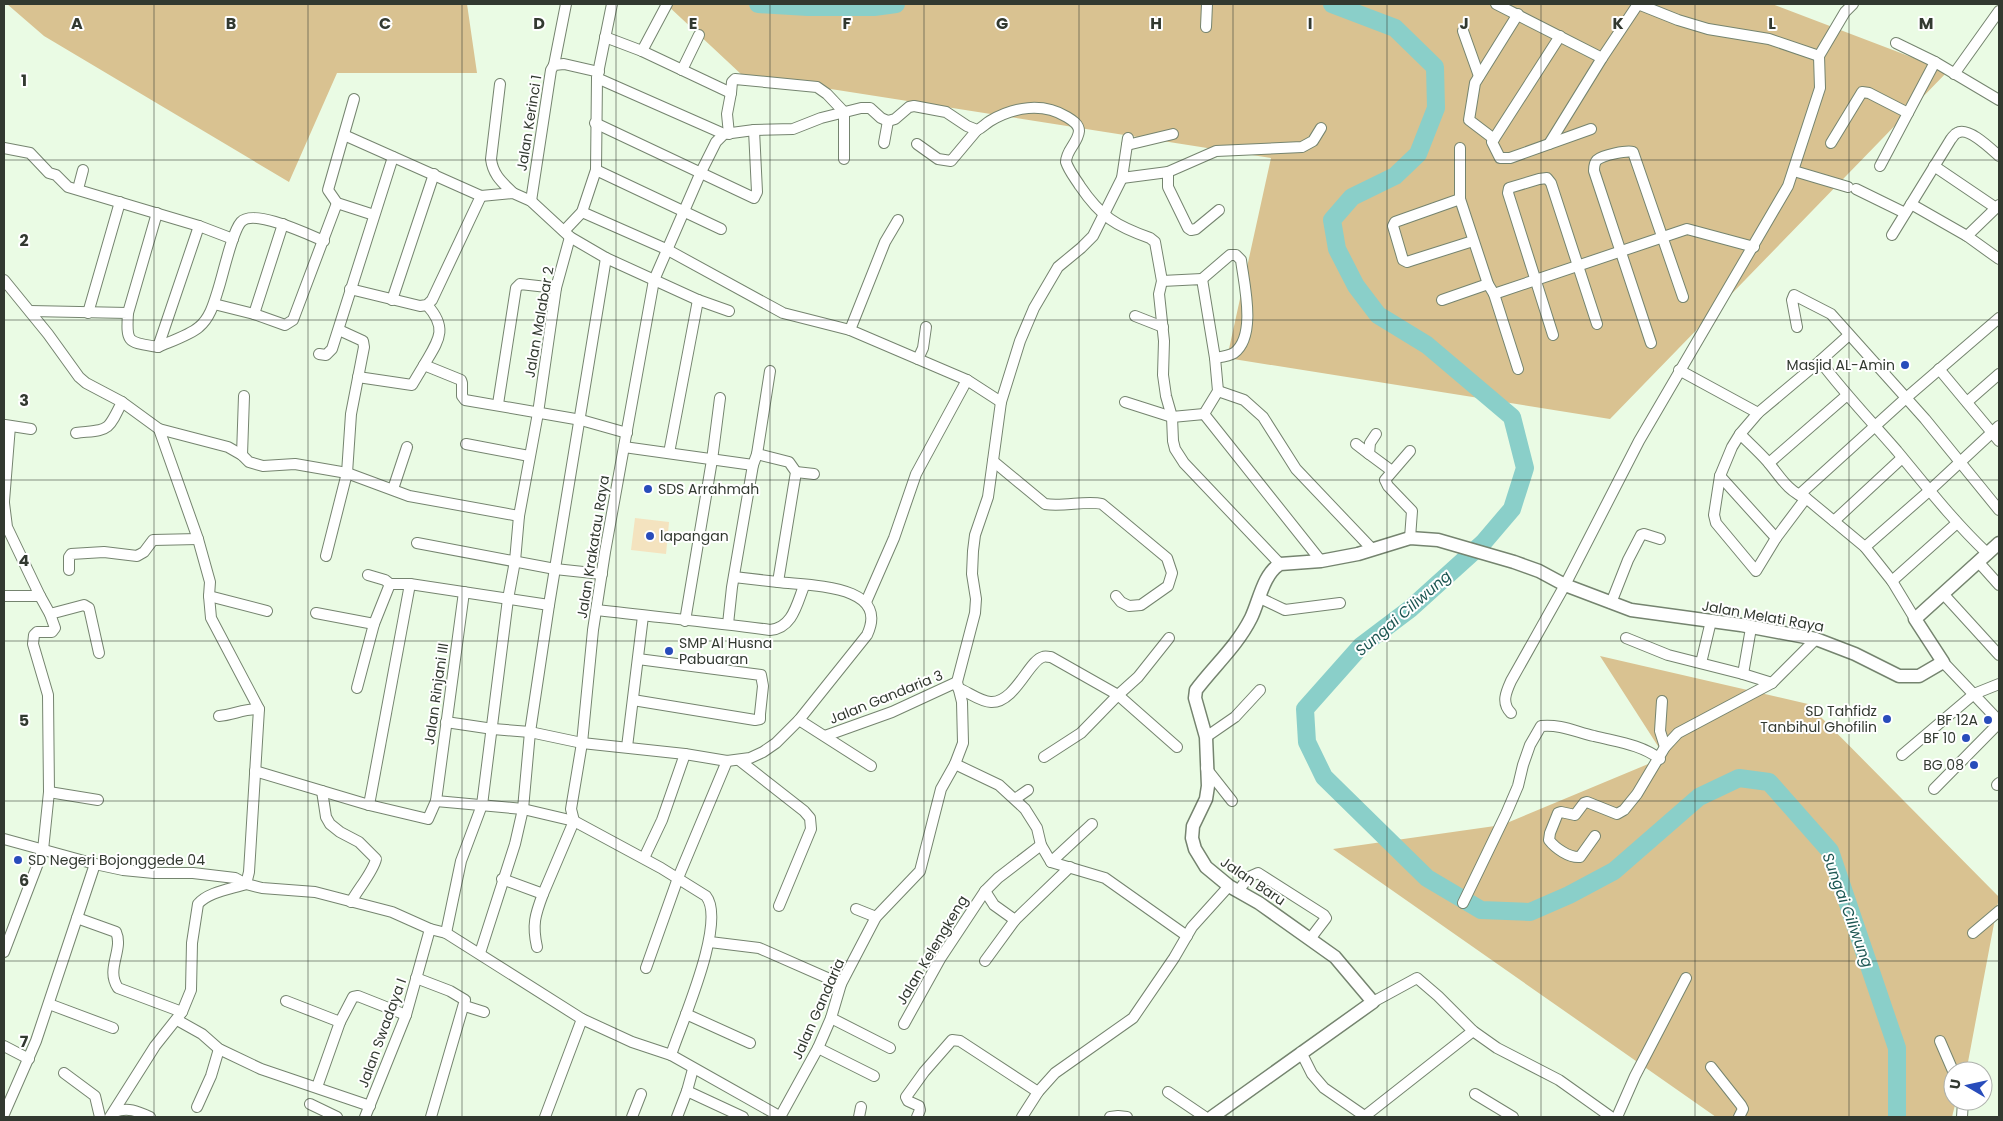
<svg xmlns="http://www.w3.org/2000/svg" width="2003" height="1121" viewBox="0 0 2003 1121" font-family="Poppins,sans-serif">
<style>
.green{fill:#f4e3bf}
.forest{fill:#d9c291}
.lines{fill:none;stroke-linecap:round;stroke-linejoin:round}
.river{stroke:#8acfc9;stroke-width:18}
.minor-casing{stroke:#75846f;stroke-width:12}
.tertiary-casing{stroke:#75846f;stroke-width:15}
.minor{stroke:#fff;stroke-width:10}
.tertiary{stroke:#fff;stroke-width:12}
.grid{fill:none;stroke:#323930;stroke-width:1;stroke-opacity:0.55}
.poi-dot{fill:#284cbb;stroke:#fff;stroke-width:2}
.labels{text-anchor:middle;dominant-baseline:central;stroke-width:4;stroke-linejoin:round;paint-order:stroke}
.street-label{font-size:14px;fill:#323930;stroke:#fff}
.poi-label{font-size:14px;fill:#323930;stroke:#fff;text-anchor:end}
.water-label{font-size:15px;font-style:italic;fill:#1c5652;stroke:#fff}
.grid-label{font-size:16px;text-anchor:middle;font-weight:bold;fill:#323930;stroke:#fff;stroke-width:4;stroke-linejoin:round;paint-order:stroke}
</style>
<rect width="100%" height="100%" fill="#eafbe4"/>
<polygon class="green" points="635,518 669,522 666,554 631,550"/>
<g class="forest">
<polygon points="7,4 467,4 477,73 337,73 289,182 44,36"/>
<polygon points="666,4 1772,4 1948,71 1610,419 1227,358 1271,158 742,75"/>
<polygon points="1600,656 1808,704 1999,897 1968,1062 1965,1071 1953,1071 1953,1101 1956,1101 1952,1117 1716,1117 1333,849 1502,825 1665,757"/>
</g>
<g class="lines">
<g class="river">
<polyline points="758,4 808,7 874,7 896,4"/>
<polyline points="1332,4 1395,28 1435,67 1436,108 1418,154 1395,176 1352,197 1332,220 1337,249 1356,286 1378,315 1427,345 1512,417 1525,468 1512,509 1483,543 1410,609 1361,646 1305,709 1307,742 1324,777 1427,878 1481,910 1530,912 1569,895 1614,871 1699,797 1739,778 1769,782 1830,851 1897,1048 1897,1117"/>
</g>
<g class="minor-casing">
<g id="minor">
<polyline points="1496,4 1602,58"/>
<polyline points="1638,4 1678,20 1708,29 1769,39 1819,56"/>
<polyline points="1206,27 1207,4"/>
<polyline points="1463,31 1479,76"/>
<polyline points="1560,36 1492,142 1500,158 1510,158 1591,129"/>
<polyline points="605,37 642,51 731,93 732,82 735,79 817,87 827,94 844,112 844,159"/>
<polyline points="1896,43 1935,62 1999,100"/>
<polyline points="642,51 667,4"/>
<polyline points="554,65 566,4"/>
<polyline points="682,70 699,35"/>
<polyline points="1954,74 1999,11"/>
<polyline points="597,78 724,134"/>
<path d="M500,84L491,159C493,175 502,182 513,193"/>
<polyline points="354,99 328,190 337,203 374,215"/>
<polyline points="595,123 754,198 757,192 754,130"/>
<polyline points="729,134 727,114 731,93"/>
<polyline points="344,135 481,196 513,193 531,201 570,237 606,258 698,300 729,311"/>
<polyline points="1494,139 1469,120 1475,83 1518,14"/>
<polyline points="884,143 888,121"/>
<polyline points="1831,143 1862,92 1869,93 1908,113"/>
<polyline points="917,144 938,159 951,161 977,130"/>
<polyline points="1549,144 1602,58 1638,4"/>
<polyline points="1127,145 1173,134"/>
<polyline points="4,148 30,153 49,173 56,175 68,187 199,226 233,239"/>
<polyline points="1460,148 1460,199 1488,284 1494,294 1518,369"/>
<polyline points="1880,166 1935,62"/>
<polyline points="1934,166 1996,208"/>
<polyline points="596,170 721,229"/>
<polyline points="1794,171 1848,187"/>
<polyline points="1168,172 1168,187 1188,228 1191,230 1196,229 1219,210"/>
<polyline points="1122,178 1168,172 1216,151 1302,147 1313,141 1321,128"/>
<polyline points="78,189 83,170"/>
<polyline points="1856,189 1905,213"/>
<polyline points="1460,199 1395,222 1393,226 1403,260 1407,262 1413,260 1473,241"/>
<polyline points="531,201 551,70 554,65 564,64 599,72"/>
<polyline points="1911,204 1967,236 1999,259"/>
<polyline points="582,212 666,249 783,313 850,330 967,380 1001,402"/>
<polyline points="564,231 582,212 596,170 597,78 612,4"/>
<path d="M1892,235L1951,139C1953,137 1954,134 1957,133C1968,126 1991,149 1999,156"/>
<polyline points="1967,236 1999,205"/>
<path d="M1202,279L1230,255H1236L1241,260C1244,284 1257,336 1234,353C1229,356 1221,357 1215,358"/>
<polyline points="4,280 48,334 79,377 86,383 122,402 159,429 198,539 210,582 209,596 211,618 259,709 249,872 246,884"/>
<polyline points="1162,281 1202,279 1215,358 1218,391 1204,414"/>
<polyline points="350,289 420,306 427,305 432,300 481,196"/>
<polyline points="1494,294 1687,229 1754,247"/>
<polyline points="392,300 434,174"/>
<polyline points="1442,300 1488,284"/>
<polyline points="214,304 254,314 285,325 293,320 337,203"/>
<path d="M30,311L128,313C126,344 128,342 158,347L199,226"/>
<polyline points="88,313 120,202"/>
<polyline points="128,313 157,213"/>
<polyline points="254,314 283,224"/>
<polyline points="1135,316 1163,327"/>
<polyline points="1797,327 1792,300 1794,295 1831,314 1925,419 1999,510"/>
<polyline points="850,330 885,242 898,220"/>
<polyline points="1553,335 1508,193 1509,188 1539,179 1547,178 1551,183 1597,324"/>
<path d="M1651,343L1594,171C1594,167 1594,163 1597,160C1603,155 1627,150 1633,152L1683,297"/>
<path d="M158,347C169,342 190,335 199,327C210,318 214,303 218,290C223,275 232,232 241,222C254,208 309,235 324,241"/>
<polyline points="319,354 326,355 332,349 393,157"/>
<polyline points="918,359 923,348 926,327"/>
<path d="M1820,361C1844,393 1871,421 1897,451C1926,486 1954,522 1988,554"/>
<path d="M424,365C438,341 449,329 427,305"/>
<polyline points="1939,369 1999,441"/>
<polyline points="1679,370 1758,413"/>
<polyline points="358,377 412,385 424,365 461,380 462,383 462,396 465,400 581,420 627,433"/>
<polyline points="1218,391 1244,400 1263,417 1296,469 1373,550"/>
<polyline points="1125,402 1172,417 1204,414 1321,561"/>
<polyline points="1967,402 1999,374"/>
<polyline points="498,404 516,288 520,284 556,288"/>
<polyline points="5,425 31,429"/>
<polyline points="159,429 228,447 242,455 249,462 263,466 295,464 347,473 409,496 519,516"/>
<path d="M76,433C109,429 107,433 122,402"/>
<polyline points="1376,434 1370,443 1369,454 1392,471"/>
<path d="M1740,434C1749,443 1759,452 1767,461C1780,476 1787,491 1806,498L1865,547L1892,581L1915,619"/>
<polyline points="466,444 529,456"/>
<polyline points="1356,444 1369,454"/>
<polyline points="624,447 753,465"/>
<polyline points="1410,451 1385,480 1388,486 1412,511 1410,538"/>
<polyline points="669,453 698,300"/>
<polyline points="242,455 244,396"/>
<path d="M993,461L1045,504C1064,507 1087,500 1102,504L1167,558L1172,573L1168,586L1141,605L1129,606L1121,602L1116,596"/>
<polyline points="1769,463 1846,396"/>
<polyline points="796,472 814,474"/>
<polyline points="1720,476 1776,538"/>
<polyline points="393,489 407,447"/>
<polyline points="1799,495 1906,398 1999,318"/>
<polyline points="1806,498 1776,538 1756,571 1716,523 1714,515 1720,476 1732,447 1740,434 1758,413 1820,361 1849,335"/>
<polyline points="4,501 10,426"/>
<polyline points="4,503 7,527 40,596"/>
<polyline points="1834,521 1902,458"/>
<polyline points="417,543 555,569 602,574"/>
<polyline points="1865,547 1929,491 1999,426"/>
<polyline points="326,556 347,473 351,414 364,347 363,341 339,330"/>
<polyline points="1982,566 1999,585"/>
<polyline points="69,570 69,557 71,554 104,552 137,556 144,552 153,540 198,539"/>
<polyline points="368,575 385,580 390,584 410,584 549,605"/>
<polyline points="734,577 778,582 796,472 789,462 757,454"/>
<polyline points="1892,581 1957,523"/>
<polyline points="4,596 40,596 50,614 55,628 52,632 37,632 34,635 33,644 48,695 49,792 43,850 4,952"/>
<polyline points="209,596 267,611"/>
<polyline points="1260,598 1285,610 1340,603"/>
<polyline points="1947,598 1999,655"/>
<polyline points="866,602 894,538 916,474 967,380"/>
<polyline points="1611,603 1628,560 1641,535 1644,534 1660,539"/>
<path d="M597,610C655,617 713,622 770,630C793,628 797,603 804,586"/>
<polyline points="316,613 374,624"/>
<polyline points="50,614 84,605 89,608 99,653"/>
<polyline points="685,621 712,460 720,398"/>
<polyline points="728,624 732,587 753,465 757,454 770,371"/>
<polyline points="1626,638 1668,655 1743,674 1772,683"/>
<polyline points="1943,662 1999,721"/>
<polyline points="1701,663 1711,621"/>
<polyline points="1743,674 1751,628"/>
<polyline points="357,688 374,624 390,584"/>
<path d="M958,688C968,692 981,702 991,702C1015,703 1029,660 1043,657C1045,656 1048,657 1051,657L1118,695L1177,747"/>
<polyline points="633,700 755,720 760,719 760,714 763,686 761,675 638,659"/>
<polyline points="1662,701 1660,731 1665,747"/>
<path d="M1511,713C1501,703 1506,692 1511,681L1565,585L1639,441L1788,186L1820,88L1819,56L1845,12L1853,4"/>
<path d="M219,716C233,715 243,709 259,709"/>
<polyline points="799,720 871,766"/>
<path d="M446,722L493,729L530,732L582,743L685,754L727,761L750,758L763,752L776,743L799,720L867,635C891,584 809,586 778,582"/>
<polyline points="825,736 892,712 957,682"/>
<polyline points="1206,737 1235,717 1260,690"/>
<polyline points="627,747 643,616"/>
<polyline points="1902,755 1974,694 1999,684"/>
<polyline points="1044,757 1081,733 1118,695 1138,677 1169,638"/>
<polyline points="739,760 804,811 810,818 811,829 779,906"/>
<polyline points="955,764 999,785 1025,809 1037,828 1041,845 1051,862 1105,878 1187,936"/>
<polyline points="1206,768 1232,801"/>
<polyline points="255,771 369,805 428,819 436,801 464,592"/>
<polyline points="1997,785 1999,783"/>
<polyline points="1934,789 1999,723"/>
<path d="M322,791L326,817L330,824L340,832L359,842L376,859C373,872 358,889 351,902"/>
<polyline points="49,792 98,800"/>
<polyline points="1015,799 1028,790"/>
<path d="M436,801L523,809L574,821L661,868L706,896C727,922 681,1024 671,1055L781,1117"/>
<polyline points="369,805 410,584"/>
<path d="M574,821L571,809L582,743L593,630L605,552L654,280L701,172L716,142L724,134L754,130L793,129L821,118L861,108H870L881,118L888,121L895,119L909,107L914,106L946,112L967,126L977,130C982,128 985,124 990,121C1014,107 1042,102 1067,117C1072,120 1079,124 1079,131C1078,143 1066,150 1066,162C1069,171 1075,178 1080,186C1101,217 1116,226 1150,238L1155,242L1162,281L1159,294L1164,341L1163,375L1166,396L1172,417L1173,441L1175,449L1184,463L1280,564"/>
<path d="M1595,836L1580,857C1569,858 1555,848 1549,840L1550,833L1558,813L1561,812L1575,815L1584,803L1587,802L1617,814L1624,810L1637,794L1665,747L1678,733L1772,683L1816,639"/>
<polyline points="4,839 95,864 123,870 154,873 193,873 235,878 246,884 262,888 315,892 392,912 430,929 446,933 582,1019 632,1042 671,1055"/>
<polyline points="644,858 662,820 685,754"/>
<polyline points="1051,862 1092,824"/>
<polyline points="502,879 543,894 574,821"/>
<polyline points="985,891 998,878 1041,845"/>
<polyline points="1238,891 1249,877 1258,873 1324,915 1326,918 1310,939"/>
<path d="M1463,903L1506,814L1518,786L1523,765L1530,745L1541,726C1561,724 1576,732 1594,736C1617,742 1640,744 1660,759"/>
<polyline points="856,909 876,917"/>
<path d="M77,918L116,932C124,950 105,969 118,988L182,1012"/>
<polyline points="446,933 461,861 482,805 508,599 515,561 519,516 538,413 556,288 570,237"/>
<polyline points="1973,933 1999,911"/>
<polyline points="710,942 759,948 841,984"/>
<path d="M537,947C532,925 535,915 543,894"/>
<polyline points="480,953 515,844 523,809 530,732 549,605 606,258"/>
<polyline points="985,961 1015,920"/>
<polyline points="646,968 678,878 727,761"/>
<polyline points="416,978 450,991 465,1000 431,1117"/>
<polyline points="286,1001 340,1022"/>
<polyline points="1373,1002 1417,978 1438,996 1473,1031 1497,1048 1559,1080 1611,1117"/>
<polyline points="49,1004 113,1028"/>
<polyline points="465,1006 484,1012"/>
<polyline points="686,1014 750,1043"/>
<polyline points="831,1018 890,1048"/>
<polyline points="177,1020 202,1034 219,1049 261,1069 370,1106"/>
<polyline points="904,1024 940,959 985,891 994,905 1015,920 1070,867"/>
<polyline points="1940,1041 1953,1071"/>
<polyline points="4,1046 29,1059"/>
<polyline points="818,1048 874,1076"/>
<polyline points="1301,1052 1312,1074 1324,1088 1366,1117"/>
<polyline points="1711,1067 1741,1105 1743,1109 1739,1117"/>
<polyline points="64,1073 95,1096 100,1117"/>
<polyline points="317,1087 340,1022 353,997 358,996 406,1015"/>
<polyline points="687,1091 743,1117"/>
<polyline points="1168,1092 1205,1117"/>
<polyline points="1475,1094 1513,1117"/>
<polyline points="310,1104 337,1117"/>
<polyline points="197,1107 211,1076 219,1049"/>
<path d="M114,1112C128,1107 137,1111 150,1117"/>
<polyline points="4,1114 36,1041 95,864"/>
<polyline points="1365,1116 1473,1031"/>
<path d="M110,1117L155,1046L182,1012L191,990L192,943L198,904C208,892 231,889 246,884"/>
<polyline points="365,1117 406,1015 430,929"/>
<polyline points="545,1117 582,1019"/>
<polyline points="632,1117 641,1094"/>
<polyline points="677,1117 687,1091 693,1069"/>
<polyline points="780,1117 818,1048 831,1018 841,984 876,917 920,871 941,789 955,764 963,743 962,702 957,682 975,613 976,599 972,574 973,551 975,535 988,497 1001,402 1020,341 1034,308 1058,267 1081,248 1093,236 1122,178 1128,138"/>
<polyline points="859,1117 861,1107"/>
<polyline points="917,1117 920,1110 919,1106 908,1101 906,1097 924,1072 952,1040 960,1041 1038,1092"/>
<polyline points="1022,1117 1038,1092 1055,1073 1133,1018 1174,958 1192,927 1229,886"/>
<polyline points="1110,1117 1118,1116 1127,1117"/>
<polyline points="1617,1117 1635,1076 1686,978"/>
<polyline points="1962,1117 1963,1101"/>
</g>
</g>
<g class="tertiary-casing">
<path id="tertiary" d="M1212,1117L1373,1002L1335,957L1259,903L1229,886L1206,867L1195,849L1192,838L1193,826L1206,799L1208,786L1206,737L1195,698L1196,690C1214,666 1237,646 1251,618C1259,602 1263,574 1280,564L1321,561L1358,554L1410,538L1438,540L1514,562L1539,571L1565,585L1631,610L1741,625L1816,639L1855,654L1899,676H1919L1943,662L1915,619L1999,543"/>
</g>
<use href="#minor" class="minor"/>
<use href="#tertiary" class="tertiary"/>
</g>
<path class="grid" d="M154,4V1117M308,4V1117M462,4V1117M616,4V1117M770,4V1117M924,4V1117M1079,4V1117M1233,4V1117M1387,4V1117M1541,4V1117M1695,4V1117M1849,4V1117M4,160H1999M4,320H1999M4,480H1999M4,641H1999M4,801H1999M4,961H1999"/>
<g class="poi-dot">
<circle cx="1905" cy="365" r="5"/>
<circle cx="648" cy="489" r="5"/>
<circle cx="650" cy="536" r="5"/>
<circle cx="669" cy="651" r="5"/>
<circle cx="1887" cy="719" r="5"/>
<circle cx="1988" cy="720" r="5"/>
<circle cx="1966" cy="738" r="5"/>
<circle cx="1974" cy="765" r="5"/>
<circle cx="18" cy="860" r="5"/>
</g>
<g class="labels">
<g class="street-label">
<text transform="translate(529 123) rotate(-81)">Jalan Kerinci 1</text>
<text transform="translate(539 322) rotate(-80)">Jalan Malabar 2</text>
<text transform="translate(593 547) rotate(-81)">Jalan Krakatau Raya</text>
<text transform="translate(1763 616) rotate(10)">Jalan Melati Raya</text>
<text transform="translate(436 694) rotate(-82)">Jalan Rinjani III</text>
<text transform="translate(886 697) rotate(-22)">Jalan Gandaria 3</text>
<text transform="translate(1253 881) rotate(34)">Jalan Baru</text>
<text transform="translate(932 950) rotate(-59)">Jalan Kelengkeng</text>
<text transform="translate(818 1009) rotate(-66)">Jalan Gandaria</text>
<text transform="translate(382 1033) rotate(-70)">Jalan Swadaya I</text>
</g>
<g class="poi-label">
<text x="1895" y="365">Masjid AL-Amin</text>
<text x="658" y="489" text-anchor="start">SDS Arrahmah</text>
<text x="660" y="536" text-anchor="start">lapangan</text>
<text x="679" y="643" text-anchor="start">SMP Al Husna<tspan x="679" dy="16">Pabuaran</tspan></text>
<text x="1877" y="711">SD Tahfidz<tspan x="1877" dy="16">Tanbihul Ghofilin</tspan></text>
<text x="1978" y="720">BF 12A</text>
<text x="1956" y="738">BF 10</text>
<text x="1964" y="765">BG 08</text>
<text x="28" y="860" text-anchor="start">SD Negeri Bojonggede 04</text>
</g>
<g class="water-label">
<text transform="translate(1403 613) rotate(-41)">Sungai Ciliwung</text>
<text transform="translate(1848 910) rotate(70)">Sungai Ciliwung</text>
</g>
</g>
<g class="grid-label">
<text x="77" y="29">A</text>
<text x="231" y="29">B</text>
<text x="385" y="29">C</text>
<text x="539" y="29">D</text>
<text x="693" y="29">E</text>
<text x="847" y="29">F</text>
<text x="1002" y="29">G</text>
<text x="1156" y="29">H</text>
<text x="1310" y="29">I</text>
<text x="1464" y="29">J</text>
<text x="1618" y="29">K</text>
<text x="1772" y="29">L</text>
<text x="1926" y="29">M</text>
<text x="24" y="86">1</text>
<text x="24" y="246">2</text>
<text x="24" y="406">3</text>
<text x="24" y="566">4</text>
<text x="24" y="726">5</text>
<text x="24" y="886">6</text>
<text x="24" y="1047">7</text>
</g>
<rect width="2003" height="1121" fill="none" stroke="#323930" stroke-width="10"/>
<g transform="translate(1968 1086) rotate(279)"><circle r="24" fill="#ffffff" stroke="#adb0ac"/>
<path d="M0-4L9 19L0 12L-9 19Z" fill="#284cbb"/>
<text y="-8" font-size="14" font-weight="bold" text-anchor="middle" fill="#323930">U</text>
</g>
</svg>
